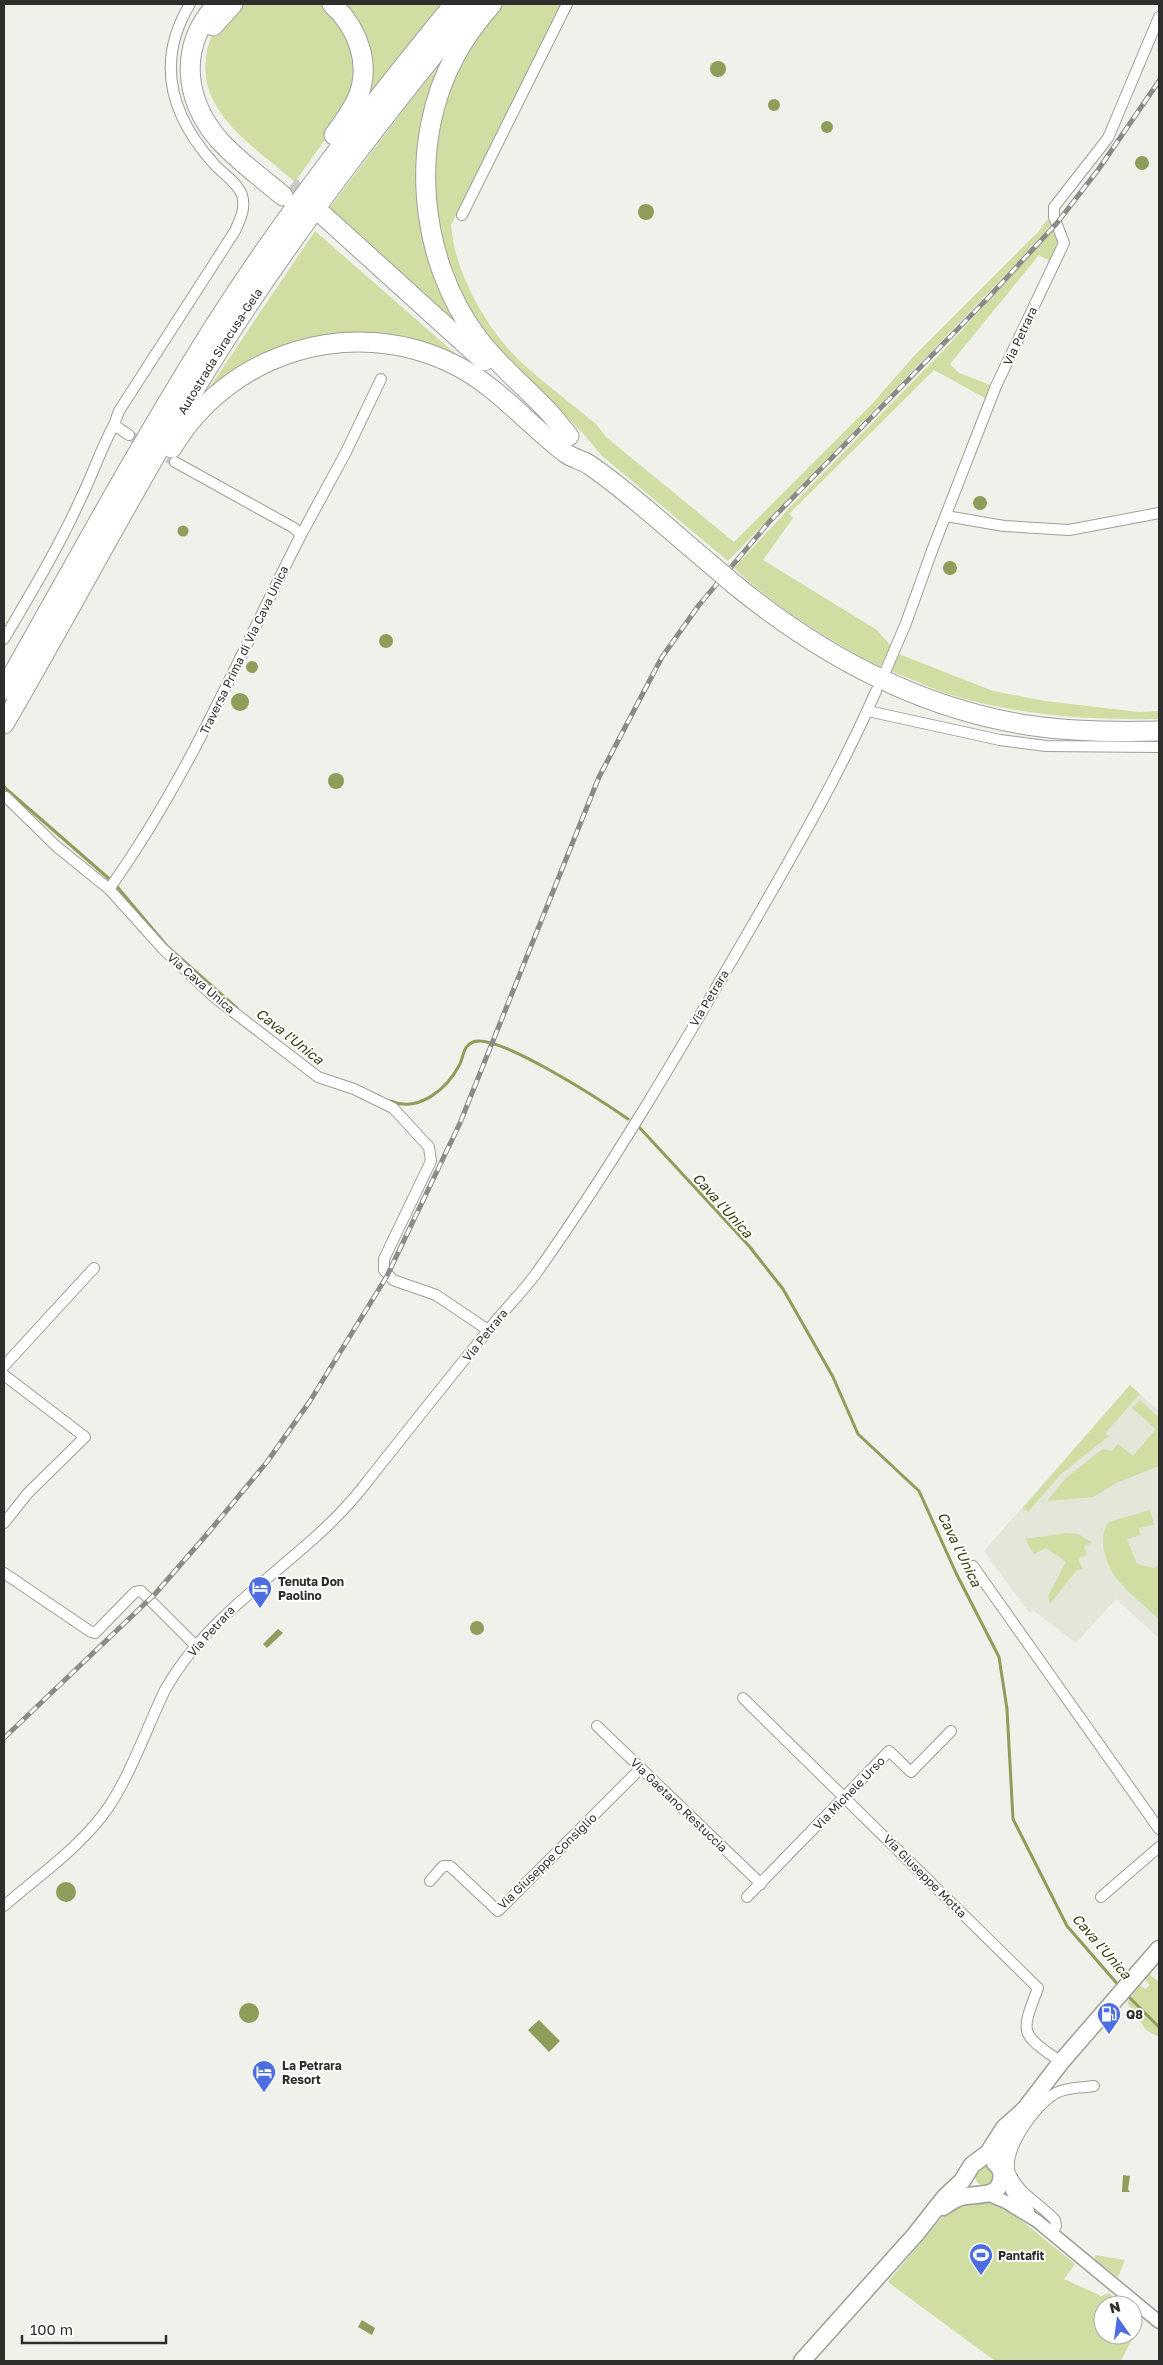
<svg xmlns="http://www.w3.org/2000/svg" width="1163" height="2365" viewBox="0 0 1163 2365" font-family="'Golos Text',sans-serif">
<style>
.built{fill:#e3e6d9}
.green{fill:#d0dda3}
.water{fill:#8f9d5b}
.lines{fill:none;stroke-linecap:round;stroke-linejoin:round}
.stream{stroke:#8f9d5b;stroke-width:3}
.minor-tunnel{stroke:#c8cac4;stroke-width:10;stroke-dasharray:10 5;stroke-linecap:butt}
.motorway-tunnel{stroke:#c8cac4;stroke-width:19;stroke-dasharray:19 9;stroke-linecap:butt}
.minor-casing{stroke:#9d9f99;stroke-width:12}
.tertiary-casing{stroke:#9d9f99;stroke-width:15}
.primary-casing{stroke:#9d9f99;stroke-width:19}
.motorway-casing{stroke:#9d9f99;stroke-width:21}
.minor{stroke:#fff;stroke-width:10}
.tertiary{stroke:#fff;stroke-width:12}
.primary{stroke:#fff;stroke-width:16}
.motorway{stroke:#fff;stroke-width:19}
.rail-casing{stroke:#8a8b87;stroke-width:5}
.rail{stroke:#fff;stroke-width:3;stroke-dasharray:9;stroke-linecap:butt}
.motorway-bridge-casing{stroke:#9d9f99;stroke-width:21;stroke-linecap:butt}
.motorway-bridge{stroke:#fff;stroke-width:19}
.labels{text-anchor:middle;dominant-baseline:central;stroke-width:4;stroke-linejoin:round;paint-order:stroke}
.street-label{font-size:12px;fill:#2e2e2c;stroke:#fff}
.poi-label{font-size:12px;font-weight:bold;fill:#2e2e2c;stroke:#fff;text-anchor:start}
.water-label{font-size:14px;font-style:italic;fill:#353d0a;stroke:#fff}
</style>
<rect width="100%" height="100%" fill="#eff1ea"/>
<polygon class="built" points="1130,1385 1159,1411 1159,1638 1116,1599 1076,1643 1034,1611 1029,1612 984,1551"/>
<g class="green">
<path d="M239,4H327L358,51L348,107L295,182C259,150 198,114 206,58C207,50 209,40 214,33C221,22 231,13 239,4Z"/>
<polygon points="343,4 443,4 362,102"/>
<path d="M499,4H564L451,225C455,274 486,328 521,362C545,384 572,404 597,425L606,437L734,542L872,404L913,357L1038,232L1047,220L1050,221L1051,225L1013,267L728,561L601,455C572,415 530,388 497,351C436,280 417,176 449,88C461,57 480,30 499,4Z"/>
<polygon points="456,46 423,187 474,340 328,210 416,94"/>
<path d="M1056,227C1060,241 1056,249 1050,261L1039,255L950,364L959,373L990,385L985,398L934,370L789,514L793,518L763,560L877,630L891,646L880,667C827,639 778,609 734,568L792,505L942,352Z"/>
<polygon points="315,231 458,356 408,338 373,333 338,334 201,400"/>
<path d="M899,654L993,691L1045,701L1139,712L1159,711V719C1090,720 1022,716 955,696C934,690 912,679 891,671Z"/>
<polygon points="1130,1385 1140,1394 1105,1433 1109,1436 1062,1473 1028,1512 1023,1508"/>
<polygon points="1140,1400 1159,1418 1159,1466 1118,1482 1093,1497 1047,1501 1066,1478 1103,1449 1112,1451 1118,1444 1133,1456 1156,1429 1132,1408"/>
<path d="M1150,1510L1154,1525L1139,1528L1140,1535L1127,1539L1137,1564L1153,1568L1159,1566V1619C1145,1606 1129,1594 1117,1579C1106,1566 1096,1536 1109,1522Z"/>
<polygon points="1066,1533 1078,1534 1093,1543 1084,1546 1087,1555 1078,1558 1082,1568 1075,1572 1050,1604 1048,1596 1066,1562 1046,1548 1034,1554 1025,1539"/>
<polygon points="1149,1974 1159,1982 1159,2037 1146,2030 1127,2002 1140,1985 1145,1989 1150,1985 1145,1980"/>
<circle cx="985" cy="2176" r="10"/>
<polygon points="989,2200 1017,2217 1075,2264 1064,2279 1101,2296 1109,2293 1124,2305 1103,2305 1103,2335 1133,2335 1133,2312 1142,2319 1121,2361 995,2361 888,2282 950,2208 958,2202"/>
<polygon points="1095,2255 1125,2260 1118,2277 1095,2260"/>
</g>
<g class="water">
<circle cx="718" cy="69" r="8"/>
<circle cx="774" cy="105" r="6"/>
<circle cx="827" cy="127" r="6"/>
<circle cx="1142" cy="163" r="7"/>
<circle cx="646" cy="212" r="8"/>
<circle cx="980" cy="503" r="7"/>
<circle cx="183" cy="531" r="5.5"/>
<circle cx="950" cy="568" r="7"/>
<circle cx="386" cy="641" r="7"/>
<circle cx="252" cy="667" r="6"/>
<circle cx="240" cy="702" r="9"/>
<circle cx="336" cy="781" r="8"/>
<circle cx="477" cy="1628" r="7"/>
<polygon points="278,1629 283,1633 267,1648 263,1644"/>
<circle cx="66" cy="1892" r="10"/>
<circle cx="249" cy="2013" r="10"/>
<polygon points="539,2020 560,2041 549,2052 528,2030"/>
<polygon points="1123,2175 1130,2176 1128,2189 1130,2192 1122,2192"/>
<polygon points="362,2320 375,2328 372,2335 358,2327"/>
</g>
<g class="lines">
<g class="stream">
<polyline points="4,787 114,883 167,946 237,1008"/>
<path d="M390,1101C419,1113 447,1089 460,1064C464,1055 463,1046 473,1042C497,1032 605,1103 628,1119"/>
<polyline points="639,1127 749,1246 783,1289 833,1377 858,1434 919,1491 956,1573 999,1657 1007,1709 1013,1819 1067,1926 1120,1987"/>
<polyline points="1126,1994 1159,2027"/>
</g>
<polyline class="minor-tunnel" points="129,435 175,462"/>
<polyline class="motorway-tunnel" points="290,186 315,207"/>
<g class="minor-casing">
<g id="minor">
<polyline points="462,215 567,4"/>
<path d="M129,435L114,425L119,411L235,231C240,219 246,209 242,195C237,182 223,174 214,164C171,116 155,62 190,4"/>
<polyline points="946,516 1004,526 1069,530 1159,513"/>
<polyline points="301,535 345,454 381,379"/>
<path d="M4,639C31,593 59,547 81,498C93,474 101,448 114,425"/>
<polyline points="886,670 906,623 933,548 996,386 1064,243 1054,217 1054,207 1108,138 1159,17"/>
<polyline points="868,711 1000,740 1046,746 1159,747"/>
<polyline points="6,797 56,846 109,889 163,949 214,997 318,1077 354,1089 393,1108 429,1147 431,1161 384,1259 384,1270 393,1280 436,1295 488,1330"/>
<path d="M109,889C188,779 240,654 301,535L294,528L175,462"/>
<polyline points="4,1366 94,1268"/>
<polyline points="4,1375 85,1437 28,1493 4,1523"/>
<polyline points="973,1566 1159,1829"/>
<polyline points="4,1573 91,1632 95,1633 135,1592 141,1591 196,1646"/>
<path d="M743,1698L1038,1988C1020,2035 1020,2033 1061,2062"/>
<polyline points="597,1726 761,1884"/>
<polyline points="430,1881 443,1866 450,1866 498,1911 641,1768"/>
<polyline points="747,1897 889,1751 911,1772 951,1731"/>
<polyline points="1101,1897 1159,1847"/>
<path d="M4,1906C37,1877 75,1851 102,1816C127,1785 147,1727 165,1690C212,1605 304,1562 363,1487C404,1435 445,1383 487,1332C502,1312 520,1295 535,1275C612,1167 679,1052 745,938C791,858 839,776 876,691"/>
<path d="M1052,2233L1056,2226L1055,2220C1041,2204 1019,2195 1010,2173C1002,2150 1036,2104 1056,2093C1067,2087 1081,2088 1094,2086"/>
</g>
</g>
<g class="tertiary-casing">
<g id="tertiary">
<polyline points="1002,2172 1015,2196 1028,2211"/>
<polyline points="987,2194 1006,2202 1037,2221 1159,2322"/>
</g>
</g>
<g class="primary-casing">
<g id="primary">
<polyline points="1001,2170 1002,2148 1009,2130 1061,2062 1159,1949"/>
<path d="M943,2207C949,2203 954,2199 961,2197C974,2193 998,2199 1001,2180C1003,2173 1000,2167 995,2163"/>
<polyline points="802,2361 915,2235 945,2197 962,2181 972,2165 988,2153 1004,2128 1024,2110"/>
</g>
</g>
<g class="motorway-casing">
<g id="motorway">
<path d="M217,4C179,45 183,98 219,140C238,161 262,178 283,196"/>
<path d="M332,4C358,28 372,65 357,99C351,112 342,124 334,135"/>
<path d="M492,4C478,20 465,37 455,56C408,142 419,259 477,337C496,363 520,382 542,405C552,414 560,426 569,436"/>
<polyline points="213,26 233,4"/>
<polyline points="323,215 484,361"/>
<path d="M172,448C229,352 351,315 451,363C496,384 528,425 567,454C574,459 583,460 591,466C630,493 665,526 702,557"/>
<path d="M735,585C822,656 922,710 1034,726C1075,732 1117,732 1159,731"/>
<path d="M4,690C73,568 140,444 215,325C287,212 370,107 454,4"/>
<path id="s1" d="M4,724C80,594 148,460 229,334C304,218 388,110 475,4"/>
</g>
</g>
<use href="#minor" class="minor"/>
<use href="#tertiary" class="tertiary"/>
<use href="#primary" class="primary"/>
<use href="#motorway" class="motorway"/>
<g class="rail-casing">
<polyline id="rail" points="4,1738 155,1594 208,1533 267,1462 310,1401 387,1276 460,1123 599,777 662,657 699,605 770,521 988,298 1057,223 1098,170 1159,81"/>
</g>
<use href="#rail" class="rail"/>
<g class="motorway-bridge-casing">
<polyline id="motorway-bridge" points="702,557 735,585"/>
</g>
<use href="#motorway-bridge" class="motorway-bridge"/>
</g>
<defs>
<g id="hotel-pin" transform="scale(1.25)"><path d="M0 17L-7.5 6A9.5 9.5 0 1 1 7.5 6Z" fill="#4d6ee2" stroke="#fff"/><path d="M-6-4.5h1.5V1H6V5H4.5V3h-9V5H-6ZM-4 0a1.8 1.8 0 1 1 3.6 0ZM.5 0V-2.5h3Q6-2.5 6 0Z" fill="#fff"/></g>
<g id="fuel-pin" transform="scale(1.25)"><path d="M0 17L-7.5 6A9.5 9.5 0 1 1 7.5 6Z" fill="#4d6ee2" stroke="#fff"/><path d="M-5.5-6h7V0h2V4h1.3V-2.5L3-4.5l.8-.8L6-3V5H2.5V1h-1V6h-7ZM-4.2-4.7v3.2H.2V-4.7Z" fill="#fff"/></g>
<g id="stadium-pin" transform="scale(1.25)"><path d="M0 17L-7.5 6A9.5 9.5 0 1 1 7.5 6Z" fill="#4d6ee2" stroke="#fff"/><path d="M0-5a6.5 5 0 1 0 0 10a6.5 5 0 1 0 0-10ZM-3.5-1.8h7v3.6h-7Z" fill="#fff"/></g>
</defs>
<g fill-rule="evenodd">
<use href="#hotel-pin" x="260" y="1588"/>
<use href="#fuel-pin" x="1109" y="2014"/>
<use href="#hotel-pin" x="264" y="2072"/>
<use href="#stadium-pin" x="981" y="2255"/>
</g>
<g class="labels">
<g class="street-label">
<text transform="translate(1020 336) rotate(-65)">Via Petrara</text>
<text stroke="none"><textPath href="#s1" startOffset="431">Autostrada Siracusa-Gela</textPath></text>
<text transform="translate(244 650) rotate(-64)">Traversa Prima di Via Cava Unica</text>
<text transform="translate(201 983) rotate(41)">Via Cava Unica</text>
<text transform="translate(709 998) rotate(-59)">Via Petrara</text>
<text transform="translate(485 1335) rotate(-51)">Via Petrara</text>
<text transform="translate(211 1631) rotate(-48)">Via Petrara</text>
<text transform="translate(849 1793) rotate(-46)">Via Michele Urso</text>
<text transform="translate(679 1805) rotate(44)">Via Gaetano Restuccia</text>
<text transform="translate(547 1861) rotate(-44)">Via Giuseppe Consiglio</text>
<text transform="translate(925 1876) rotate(45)">Via Giuseppe Motta</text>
</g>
<g class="poi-label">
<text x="278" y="1581">Tenuta Don<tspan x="278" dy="14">Paolino</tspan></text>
<text x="1126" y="2014">Q8</text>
<text x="282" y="2065">La Petrara<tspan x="282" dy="14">Resort</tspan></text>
<text x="998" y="2255">Pantafit</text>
</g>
<g class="water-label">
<text transform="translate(290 1036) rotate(38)">Cava l'Unica</text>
<text transform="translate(723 1205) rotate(48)">Cava l'Unica</text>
<text transform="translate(960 1549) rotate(64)">Cava l'Unica</text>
<text transform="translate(1102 1946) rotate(49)">Cava l'Unica</text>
</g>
</g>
<rect width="1163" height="2365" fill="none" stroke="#2e2e2c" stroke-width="10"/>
<g transform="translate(1118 2320) rotate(346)"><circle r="24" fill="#ffffff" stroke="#ababab"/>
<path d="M0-4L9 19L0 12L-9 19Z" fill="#4d6ee2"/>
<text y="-8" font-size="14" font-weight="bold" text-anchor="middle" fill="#2e2e2c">N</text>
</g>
<path d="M22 2335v8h144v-8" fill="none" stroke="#2e2e2c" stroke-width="2.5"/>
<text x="30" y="2335" font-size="15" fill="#2e2e2c" stroke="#ffffff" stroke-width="4" paint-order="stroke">100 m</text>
</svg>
